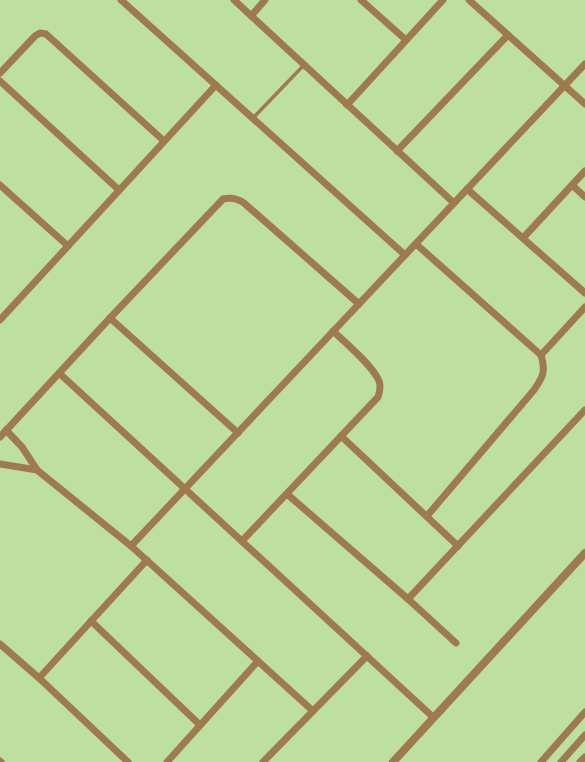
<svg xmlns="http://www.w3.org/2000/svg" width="585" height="762" viewBox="0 0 585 762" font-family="'Open Sans',sans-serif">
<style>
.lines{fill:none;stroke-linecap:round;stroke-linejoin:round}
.service{stroke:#9f7a4e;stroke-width:3.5}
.minor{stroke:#9f7a4e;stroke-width:7}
.tertiary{stroke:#9f7a4e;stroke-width:8}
</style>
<rect width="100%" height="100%" fill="#bde0a0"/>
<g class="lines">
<polyline class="service" points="253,118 304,65"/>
<g class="minor">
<polyline points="121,0 405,255"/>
<polyline points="234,0 454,203"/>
<polyline points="361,0 406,40"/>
<polyline points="469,0 585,104"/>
<polyline points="251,16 265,0"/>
<polyline points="0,73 35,36 40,33 46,34 164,141"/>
<polyline points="0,81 119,190"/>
<polyline points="347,105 443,0"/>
<polyline points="397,151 508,35"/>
<polyline points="0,185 68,246"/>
<polyline points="572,185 585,197"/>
<polyline points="467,189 585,293"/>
<polyline points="523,238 585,171"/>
<path d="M416,244L541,355C546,371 543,377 534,390L427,516"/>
<polyline points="110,318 238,433"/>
<polyline points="0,320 216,85"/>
<polyline points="541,355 585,307"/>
<polyline points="59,373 433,717"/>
<polyline points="6,430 22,447 37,470 131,546 313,711"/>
<polyline points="341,436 458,546"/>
<path d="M0,437L110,318L223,199C231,197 237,198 244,203L359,304"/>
<polyline points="0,464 37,470"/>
<polyline points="287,494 408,599 456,643"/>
<path d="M242,541L378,397C380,391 381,386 379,381C373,366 346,343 333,331"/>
<polyline points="131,546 585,64"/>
<polyline points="408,599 585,410"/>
<polyline points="91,621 200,725"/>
<polyline points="0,644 39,678 128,762"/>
<polyline points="39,678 147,560"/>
<polyline points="0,761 1,762"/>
<polyline points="167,762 258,661"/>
<polyline points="263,762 367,656"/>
<polyline points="541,762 585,712"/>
<polyline points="561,762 585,735"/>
<polyline points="580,762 585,757"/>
</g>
<polyline class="tertiary" points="393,762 585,553"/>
</g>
</svg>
